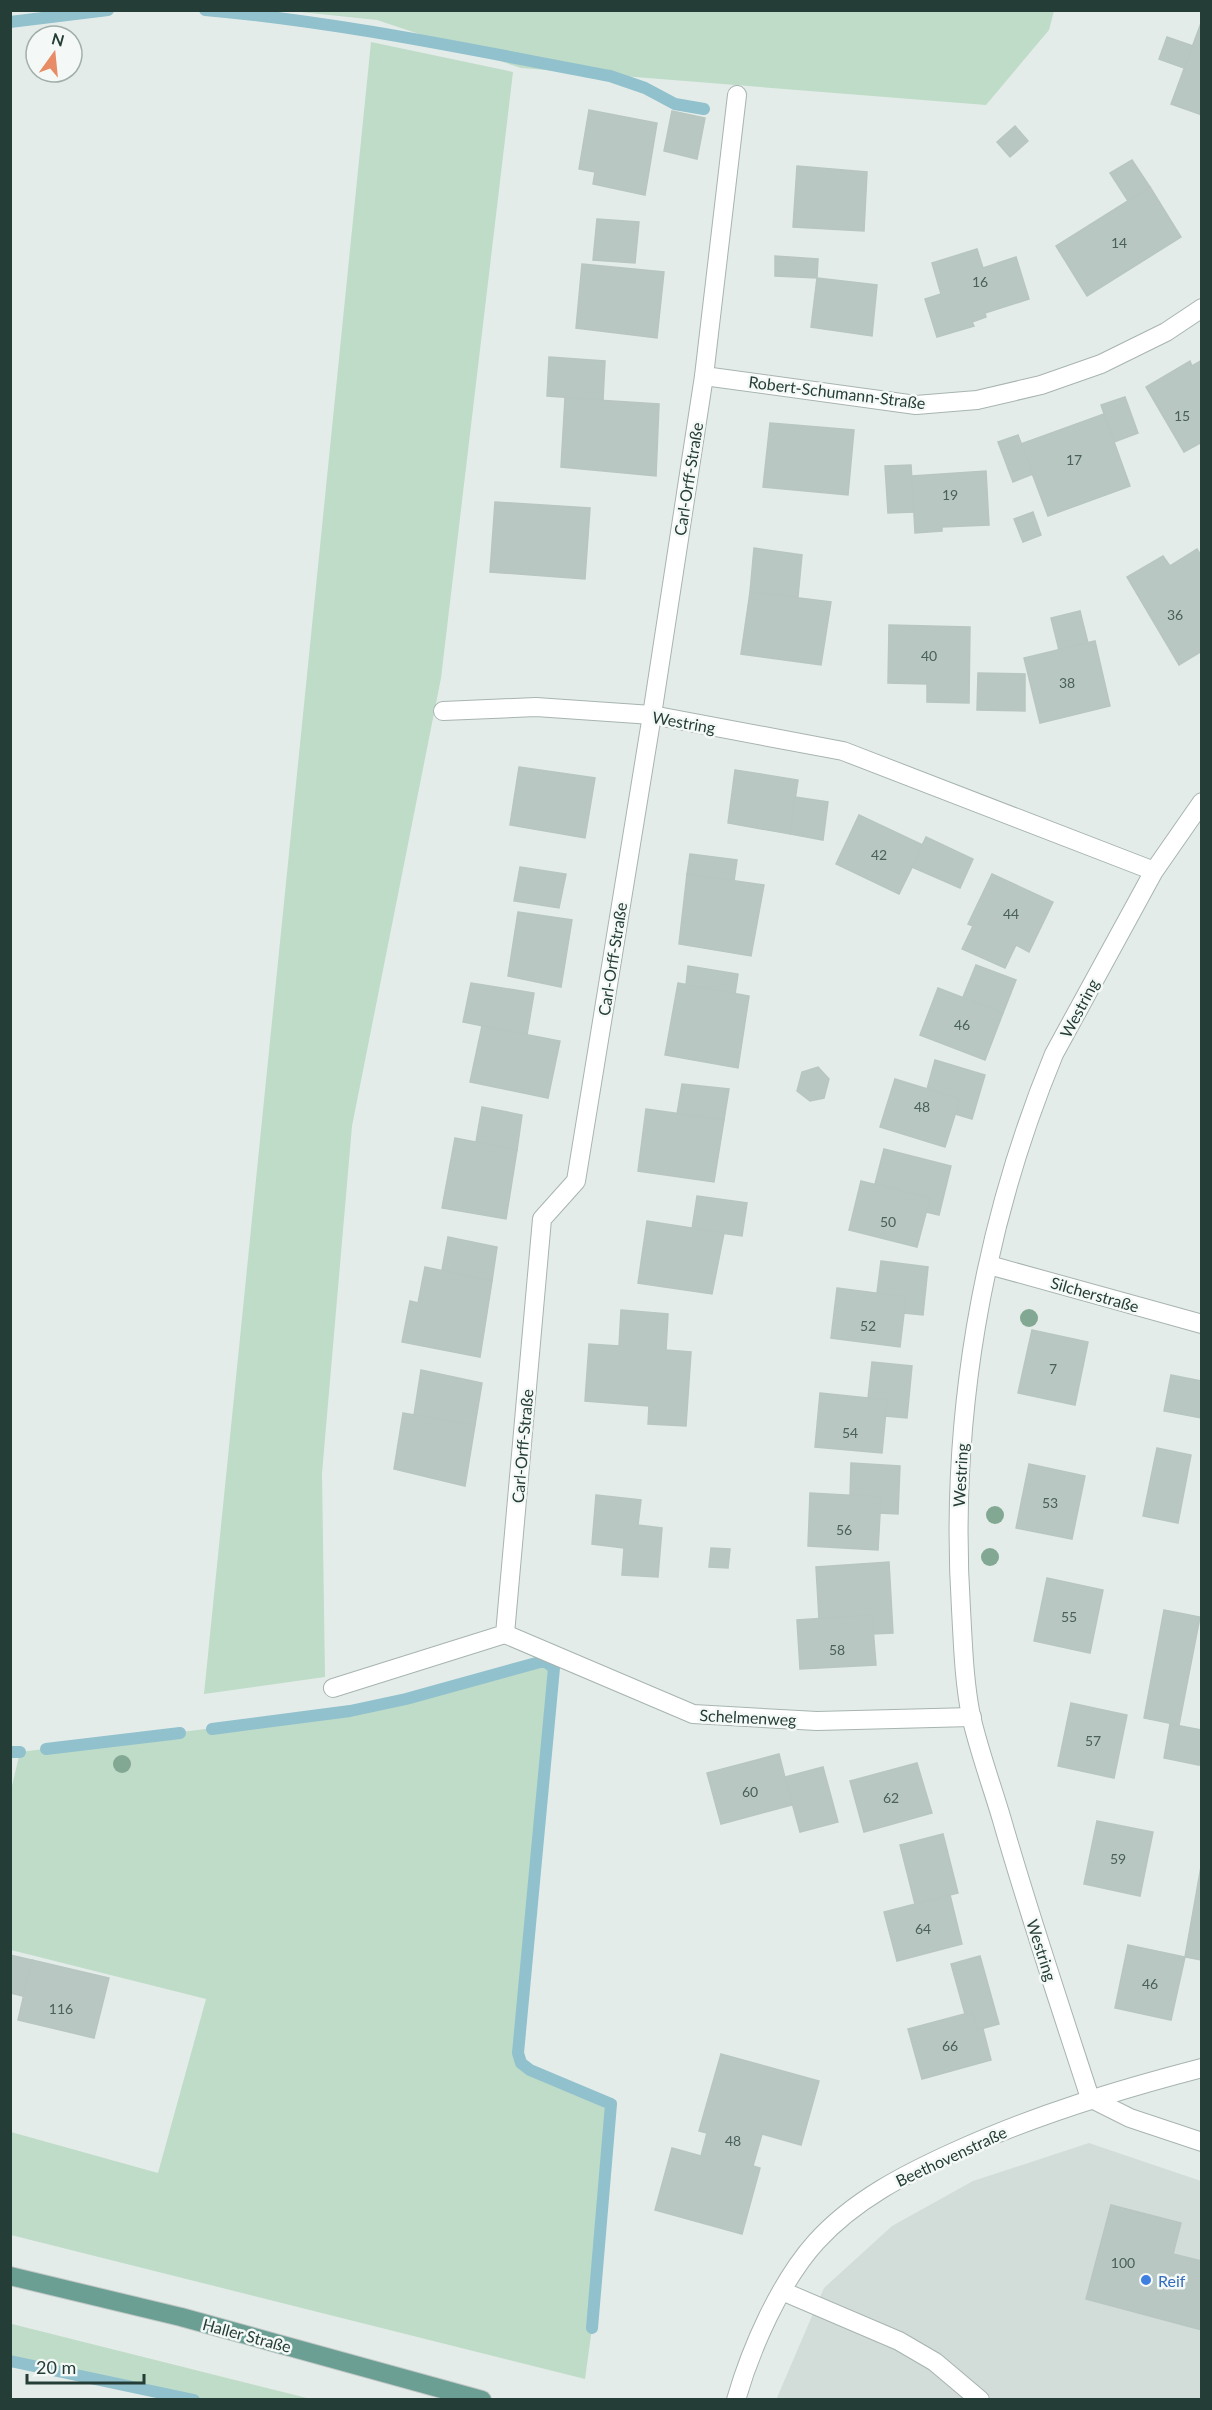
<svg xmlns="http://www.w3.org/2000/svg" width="1212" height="2410" viewBox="0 0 1212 2410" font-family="Lato,sans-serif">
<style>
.built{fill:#d2dcd8}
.green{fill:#bfdcc8}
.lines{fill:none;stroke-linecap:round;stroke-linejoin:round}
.stream{stroke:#90c1cd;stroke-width:12}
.building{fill:#b9c7c2;stroke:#b7c6c0;stroke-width:1.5}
.minor-casing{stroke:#a7b4b0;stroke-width:20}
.major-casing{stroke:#c2c9c7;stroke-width:20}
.minor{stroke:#fff;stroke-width:18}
.major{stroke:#6c9f94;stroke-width:18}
.tree{fill:#82a893}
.shop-dot{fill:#3f7fe0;stroke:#f4f9f7;stroke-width:2}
.labels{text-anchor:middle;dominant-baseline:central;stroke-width:5;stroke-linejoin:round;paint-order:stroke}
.number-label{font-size:14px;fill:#4a605a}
.street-label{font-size:16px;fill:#253d37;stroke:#f4f9f7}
.shop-label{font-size:16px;fill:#366cbe;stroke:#f4f9f7;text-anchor:start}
</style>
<rect width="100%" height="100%" fill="#e4ece9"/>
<polygon class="built" points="1089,2143 1201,2181 1201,2399 776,2400 824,2288 892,2226 973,2181"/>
<g class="green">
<polygon points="291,11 1054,11 1049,30 986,105 521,68 377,20"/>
<polygon points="371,42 513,72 441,678 352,1126 322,1473 325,1677 204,1694"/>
<polygon points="540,1662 551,1664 554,1673 518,2053 521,2063 530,2070 611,2104 592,2328 585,2379 11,2235 11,2132 158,2173 206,1999 11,1950 11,1790 20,1752 350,1711 406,1699"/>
<polygon points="10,2324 12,2324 311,2399 168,2399 11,2361"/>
</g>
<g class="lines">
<g class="stream">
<path d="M205,10C342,22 476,51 610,76L645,88L675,104L704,109"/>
<polyline points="10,22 108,10"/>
<polyline points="212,1729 350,1711 406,1699 540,1662 546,1662 554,1668 518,2053 521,2063 530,2070 611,2104 592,2328"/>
<polyline points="46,1749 180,1733"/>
<polyline points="10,1752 20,1752"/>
<polyline points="10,2361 194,2400"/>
</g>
</g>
<g class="building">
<polygon points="1201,23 1202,23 1202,115 1171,104"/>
<polygon points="1167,37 1193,46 1184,68 1159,59"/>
<polygon points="589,110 657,123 645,195 593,184 595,172 579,169"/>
<polygon points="672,111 705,118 697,159 664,151"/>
<polygon points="1015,126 1028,141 1010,157 997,142"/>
<polygon points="1132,160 1150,187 1128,201 1110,173"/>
<polygon points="797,166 867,172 864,231 793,227"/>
<polygon points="1150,187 1181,237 1087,296 1056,246"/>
<polygon points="597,219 639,222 635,263 593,260"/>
<polygon points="977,249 983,268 1016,257 1029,299 985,313 986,317 972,322 974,326 937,337 925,299 941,294 932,263"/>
<polygon points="775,256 818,259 817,278 775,276"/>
<polygon points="582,264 664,272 657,338 576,328"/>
<polygon points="817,278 877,285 872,336 811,327"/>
<polygon points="549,357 605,361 603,400 547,396"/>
<polygon points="1202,360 1202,442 1184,452 1146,387 1190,361 1192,366"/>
<polygon points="1125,397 1138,433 1114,442 1101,405"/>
<polygon points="565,398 659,404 656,476 561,467"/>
<polygon points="1104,414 1130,486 1048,516 1021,444"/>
<polygon points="770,423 854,430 848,495 763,487"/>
<polygon points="1018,435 1033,474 1013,482 998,442"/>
<polygon points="911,465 914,512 888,513 885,466"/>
<polygon points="986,471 989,525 942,527 942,531 915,533 912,476"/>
<polygon points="495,502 590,508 585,579 490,572"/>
<polygon points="1033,512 1041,535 1023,542 1014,519"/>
<polygon points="754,548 802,555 798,597 750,592"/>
<polygon points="1197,549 1202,557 1202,651 1179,665 1127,577 1163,556 1170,566"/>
<polygon points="750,592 831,602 821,665 741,654"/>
<polygon points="1080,611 1088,643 1059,650 1051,618"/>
<polygon points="889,625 970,627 969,703 927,702 927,684 888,683"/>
<polygon points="1095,641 1110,706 1040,723 1024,658"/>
<polygon points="978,673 1025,674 1025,711 977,710"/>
<polygon points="519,767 595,778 585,838 510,825"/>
<polygon points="735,770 798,780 790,834 728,823"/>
<polygon points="795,797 828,802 823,840 790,834"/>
<polygon points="859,815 923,845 899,894 836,864"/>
<polygon points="926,837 973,859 960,888 912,867"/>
<polygon points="690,854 737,860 734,881 687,874"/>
<polygon points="520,867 566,874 559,908 514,901"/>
<polygon points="687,874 764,885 751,956 679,944"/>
<polygon points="992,874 1053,902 1029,952 1016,945 1005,968 962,949 973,926 968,924"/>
<polygon points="518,912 572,920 561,987 508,976"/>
<polygon points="976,965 1016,980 1003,1013 963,997"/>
<polygon points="688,966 738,974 735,994 686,985"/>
<polygon points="471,983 534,993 527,1035 463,1022"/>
<polygon points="678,983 749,996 738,1068 665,1055"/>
<polygon points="938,988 1003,1013 985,1060 920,1035"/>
<polygon points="482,1026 560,1041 548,1098 470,1082"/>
<polygon points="935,1060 985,1075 972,1119 955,1114 960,1099 927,1089"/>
<polygon points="818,1067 829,1079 824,1098 810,1101 797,1091 802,1072"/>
<polygon points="895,1079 960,1099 945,1147 880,1127"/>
<polygon points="682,1084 729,1089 724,1120 677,1114"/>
<polygon points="482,1107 522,1115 517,1150 476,1142"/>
<polygon points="646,1109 724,1120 714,1182 638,1171"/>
<polygon points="455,1138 517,1150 506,1219 442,1208"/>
<polygon points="884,1149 951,1166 939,1215 926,1212 930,1198 875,1184"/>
<polygon points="861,1181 930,1198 917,1247 849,1230"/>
<polygon points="697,1196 747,1203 742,1236 692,1229"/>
<polygon points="647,1221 724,1233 712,1294 638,1283"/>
<polygon points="448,1237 497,1247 492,1281 442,1270"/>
<polygon points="881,1261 928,1267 923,1315 904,1313 906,1297 877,1293"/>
<polygon points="425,1267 492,1281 480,1357 402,1342 410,1301 418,1303"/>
<polygon points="837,1288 906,1297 900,1347 831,1338"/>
<polygon points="621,1310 668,1314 666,1350 691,1352 686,1426 648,1424 649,1406 585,1401 589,1344 619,1346"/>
<polygon points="1032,1330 1088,1342 1075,1405 1018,1393"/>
<polygon points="872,1362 912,1366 907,1418 885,1416 887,1400 868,1398"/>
<polygon points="421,1370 482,1383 475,1425 414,1415"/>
<polygon points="1171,1375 1202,1381 1202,1418 1164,1411"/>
<polygon points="820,1393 887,1400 882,1453 815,1447"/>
<polygon points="403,1413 475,1425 465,1486 394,1469"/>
<polygon points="1157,1448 1191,1455 1178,1523 1143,1516"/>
<polygon points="851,1463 900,1466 898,1514 879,1513 881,1497 850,1495"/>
<polygon points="1029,1464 1085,1476 1072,1539 1016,1528"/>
<polygon points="810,1493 881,1497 878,1550 808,1546"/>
<polygon points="596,1495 641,1500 638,1525 662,1528 658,1577 622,1575 624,1548 592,1544"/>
<polygon points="711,1548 730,1549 728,1568 709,1567"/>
<polygon points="889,1562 893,1633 873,1634 872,1615 819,1619 816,1567"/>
<polygon points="1047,1578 1103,1590 1090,1653 1034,1641"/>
<polygon points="1164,1610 1200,1617 1179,1725 1144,1718"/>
<polygon points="872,1615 876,1665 800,1669 797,1620"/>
<polygon points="1071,1703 1127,1715 1114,1778 1058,1766"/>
<polygon points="1170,1724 1202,1730 1202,1752 1199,1765 1164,1758"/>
<polygon points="779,1754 792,1805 721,1824 707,1773"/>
<polygon points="917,1763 932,1813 864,1832 850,1781"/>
<polygon points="823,1767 838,1822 800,1832 785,1777"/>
<polygon points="1097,1821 1153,1832 1140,1896 1084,1884"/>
<polygon points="943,1834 958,1893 915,1904 900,1845"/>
<polygon points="1202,1861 1202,1960 1185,1957"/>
<polygon points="950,1895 962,1944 897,1961 884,1912"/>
<polygon points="1128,1945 1185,1957 1171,2020 1115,2008"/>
<polygon points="10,1955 32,1960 23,1996 10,1993"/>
<polygon points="980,1956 999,2024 977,2030 972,2012 965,2014 951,1964"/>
<polygon points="32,1960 109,1978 94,2038 18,2020"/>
<polygon points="972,2012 977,2030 983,2029 991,2060 922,2079 908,2029"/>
<polygon points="721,2054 819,2081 801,2145 762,2134 753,2166 760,2168 742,2234 655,2210 672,2148 701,2156 707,2133 699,2131"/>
<polygon points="1111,2205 1181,2223 1173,2254 1202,2261 1202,2330 1086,2299"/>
</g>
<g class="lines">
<g class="minor-casing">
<g id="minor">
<polyline points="704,376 916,405 977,400 1041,385 1101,364 1166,332 1202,308"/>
<polyline points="443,711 536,707 652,715 843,751 1154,871"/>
<polyline points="989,1265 1202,1324"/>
<polyline points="505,1634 693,1714 817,1721 972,1717"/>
<polyline points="333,1688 505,1634 542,1219 576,1181 652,715 704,376 737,95"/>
<path d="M1090,2098C1060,2006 1029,1914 1002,1820C992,1786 979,1751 971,1716C964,1681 963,1645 961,1609C949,1421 982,1228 1054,1054L1154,871L1202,802"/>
<polyline points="1090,2098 1130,2118 1202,2142"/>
<polyline points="782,2291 899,2341 935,2362 980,2400"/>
<path d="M736,2400C751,2348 780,2282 816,2242C854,2200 905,2174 956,2151C1035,2115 1117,2090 1202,2068"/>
</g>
</g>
<g class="major-casing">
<polyline id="major" points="10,2276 181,2317 482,2400"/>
</g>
<use href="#minor" class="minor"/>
<use href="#major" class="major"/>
</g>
<g class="tree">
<circle cx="1029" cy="1318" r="9"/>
<circle cx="995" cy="1515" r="9"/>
<circle cx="990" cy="1557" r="9"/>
<circle cx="122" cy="1764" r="9"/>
</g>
<circle class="shop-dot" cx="1146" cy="2280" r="6"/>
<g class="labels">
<g class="number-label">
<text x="1119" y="242">14</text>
<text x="980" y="281">16</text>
<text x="1182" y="415">15</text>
<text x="1074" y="459">17</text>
<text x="950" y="494">19</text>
<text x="1175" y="614">36</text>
<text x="929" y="655">40</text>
<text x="1067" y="682">38</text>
<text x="879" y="854">42</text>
<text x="1011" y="913">44</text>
<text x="962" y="1024">46</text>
<text x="922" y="1106">48</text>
<text x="888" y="1221">50</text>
<text x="868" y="1325">52</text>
<text x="1053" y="1368">7</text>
<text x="850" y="1432">54</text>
<text x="1050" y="1502">53</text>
<text x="844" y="1529">56</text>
<text x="1069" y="1616">55</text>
<text x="837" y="1649">58</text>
<text x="1093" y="1740">57</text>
<text x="750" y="1791">60</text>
<text x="891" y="1797">62</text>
<text x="1118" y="1858">59</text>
<text x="923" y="1928">64</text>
<text x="1150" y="1983">46</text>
<text x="61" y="2008">116</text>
<text x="950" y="2045">66</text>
<text x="733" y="2140">48</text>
<text x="1123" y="2262">100</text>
</g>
<g class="street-label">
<text transform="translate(837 392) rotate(7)">Robert-Schumann-Straße</text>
<text transform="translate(688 479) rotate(-81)">Carl-Orff-Straße</text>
<text transform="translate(684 722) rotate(10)">Westring</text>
<text transform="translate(612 959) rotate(-81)">Carl-Orff-Straße</text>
<text transform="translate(1079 1008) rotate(-62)">Westring</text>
<text transform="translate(1095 1294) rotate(16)">Silcherstraße</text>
<text transform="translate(522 1446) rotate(-85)">Carl-Orff-Straße</text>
<text transform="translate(960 1475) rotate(-87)">Westring</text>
<text transform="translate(748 1717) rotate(3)">Schelmenweg</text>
<text transform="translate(1042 1950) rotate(72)">Westring</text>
<text transform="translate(951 2156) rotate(-25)">Beethovenstraße</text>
<text transform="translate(247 2335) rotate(15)">Haller Straße</text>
</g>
<g class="shop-label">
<text x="1158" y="2280">Reif</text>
</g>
</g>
<rect width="1212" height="2410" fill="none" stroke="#253d37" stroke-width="24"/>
<g transform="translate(54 54) rotate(15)"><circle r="28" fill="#f4f9f7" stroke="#a1aeaa" stroke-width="1.5"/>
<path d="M0-4.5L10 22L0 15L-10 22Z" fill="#e88c67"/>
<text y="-9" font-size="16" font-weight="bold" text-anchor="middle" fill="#253d37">N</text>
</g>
<path d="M27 2374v9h117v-9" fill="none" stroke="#253d37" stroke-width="3"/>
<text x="36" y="2374" font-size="18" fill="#253d37" stroke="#f4f9f7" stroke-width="4.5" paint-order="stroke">20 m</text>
</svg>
